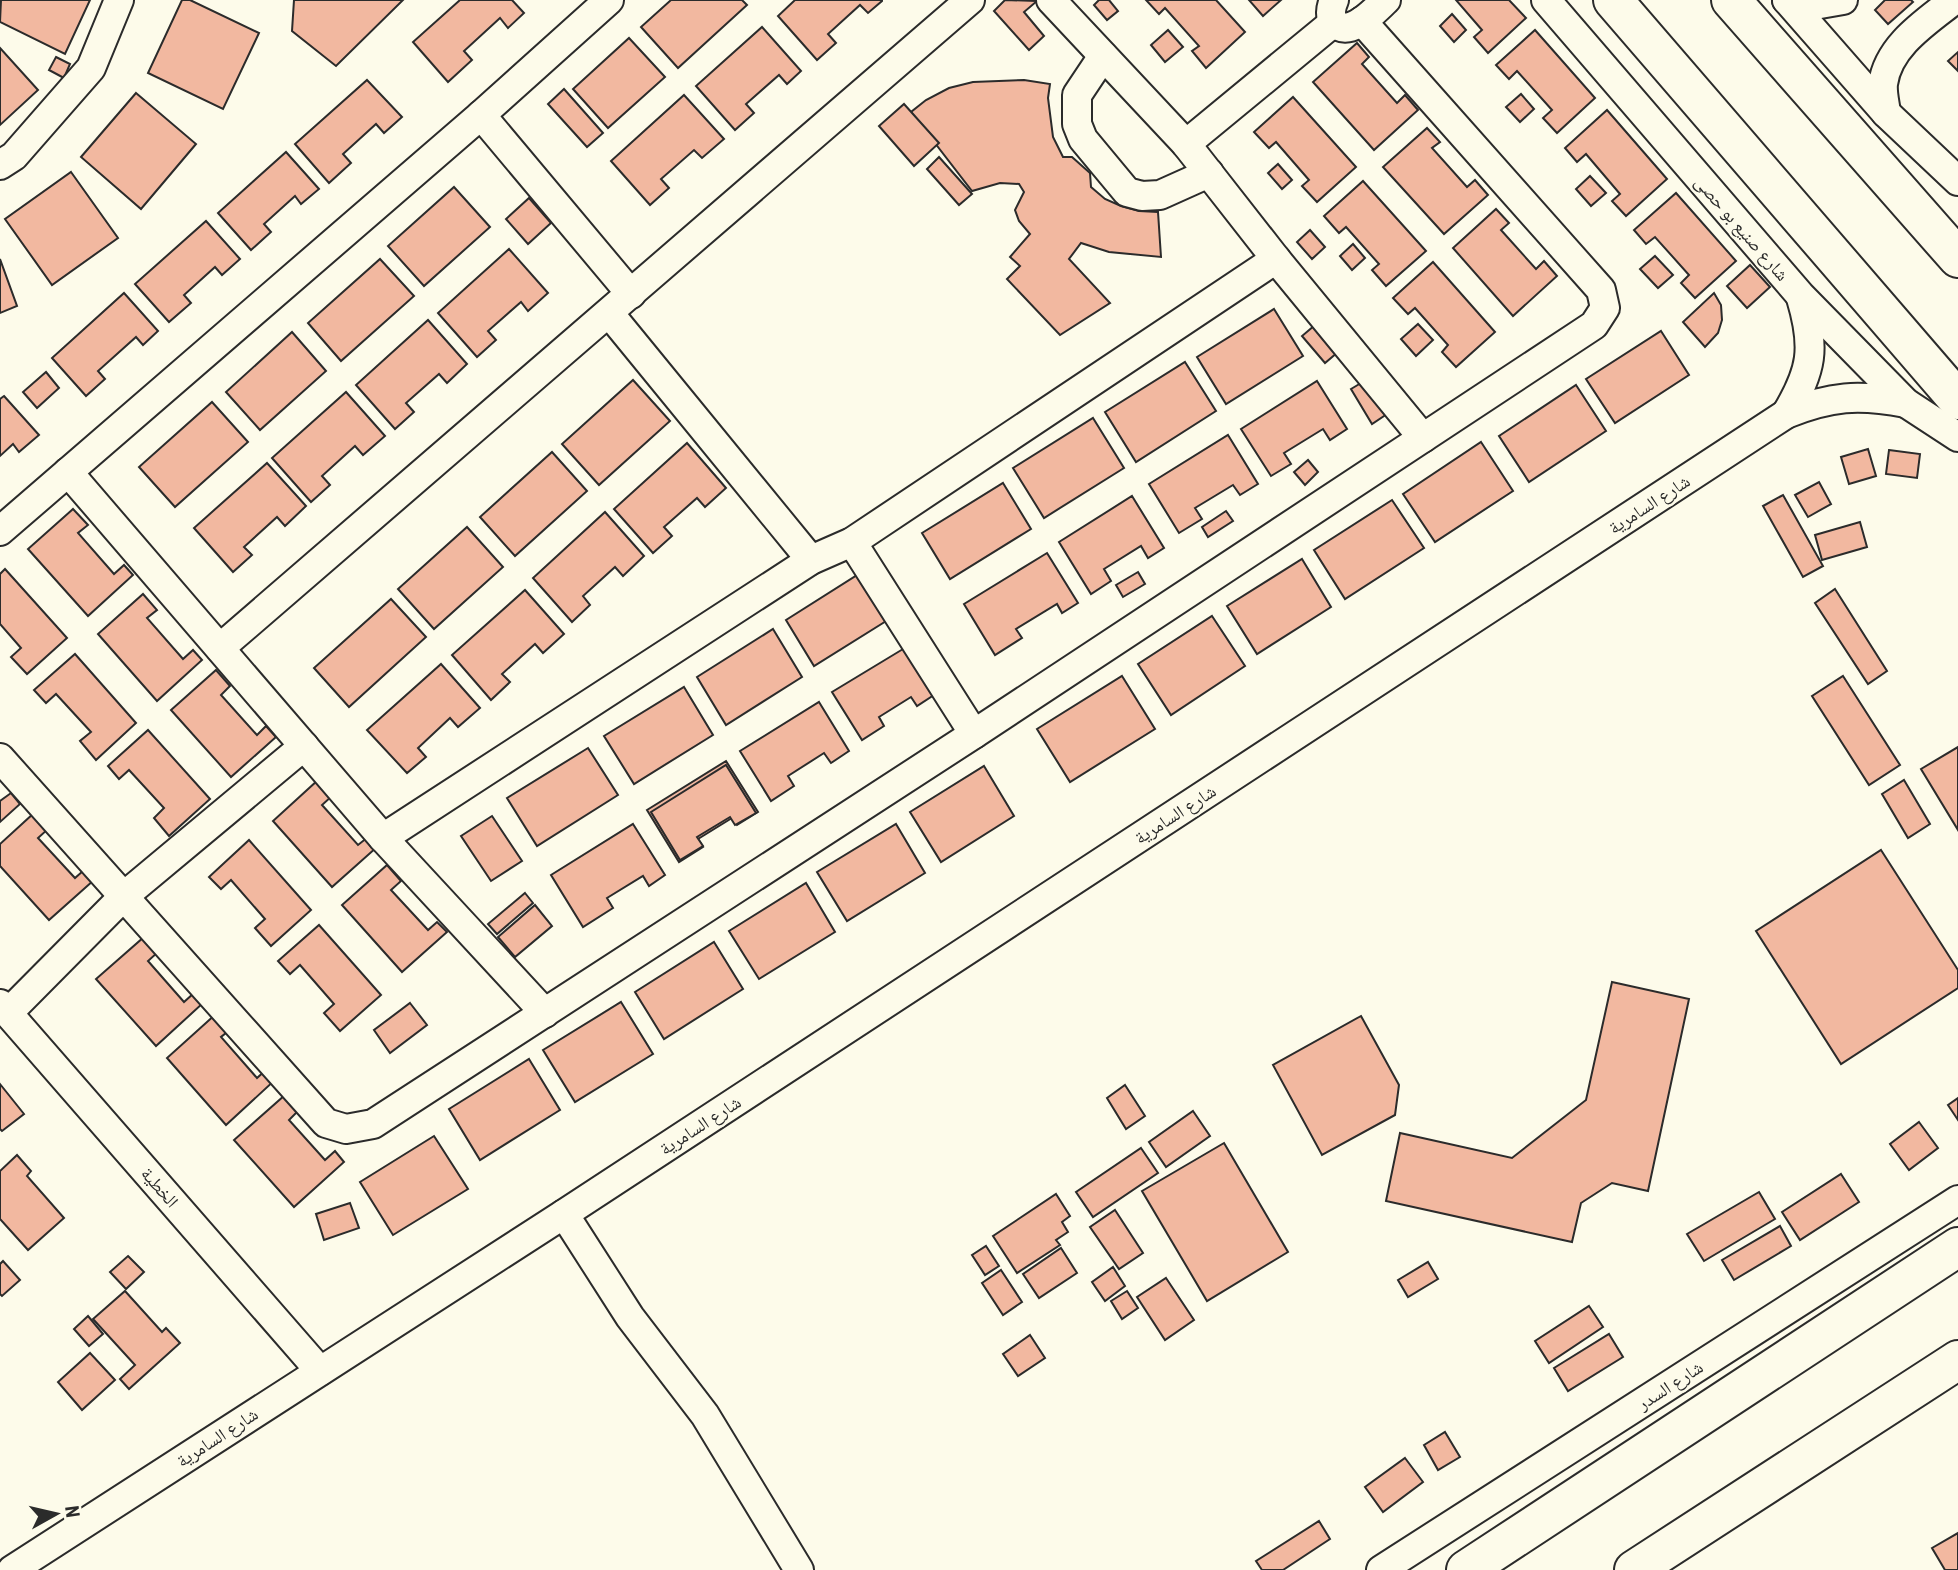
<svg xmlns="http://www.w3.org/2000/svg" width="1958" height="1570" viewBox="0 0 1958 1570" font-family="'Roboto Condensed','Noto Naskh Arabic',sans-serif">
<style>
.building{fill:#f2b8a0;stroke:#2b2b2b;stroke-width:2}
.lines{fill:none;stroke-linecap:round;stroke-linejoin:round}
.street-casing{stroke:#2b2b2b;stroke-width:32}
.secondary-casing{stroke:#2b2b2b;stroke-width:42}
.street{stroke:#fdfbea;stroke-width:28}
.secondary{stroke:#fdfbea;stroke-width:38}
.labels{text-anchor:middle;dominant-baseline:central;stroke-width:5;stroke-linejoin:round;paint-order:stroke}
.street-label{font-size:18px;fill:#2b2b2b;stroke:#fdfbea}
</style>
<rect width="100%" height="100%" fill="#fdfbea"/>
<g class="building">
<polygon points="1,0 90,0 65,54 0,22"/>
<polygon points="182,0 190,0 259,33 223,109 148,73"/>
<polygon points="294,0 403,0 336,66 292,31"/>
<polygon points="460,0 512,0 524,13 508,28 500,18 464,51 472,60 448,82 413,42"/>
<polygon points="671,0 742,0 747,5 678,68 641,27"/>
<polygon points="795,0 882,0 882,1 868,13 860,5 828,34 836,43 817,60 778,16"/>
<polygon points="1005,0 1037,1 1024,12 1044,36 1029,50 994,11"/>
<polygon points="1099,0 1109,0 1118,11 1107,20 1094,5"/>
<polygon points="1146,0 1216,0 1245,32 1206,68 1192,51 1199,46 1165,8 1159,14"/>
<polygon points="1249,0 1281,0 1263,16"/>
<polygon points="1456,0 1509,0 1526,18 1488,53 1474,37 1482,30"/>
<polygon points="1885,0 1911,0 1913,2 1888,24 1875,10"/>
<polygon points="1452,14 1466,30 1454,42 1440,26"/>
<polygon points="762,27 801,71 787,84 779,75 746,104 754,113 735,130 696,86"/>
<polygon points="1168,30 1183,47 1165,62 1151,45"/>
<polygon points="1535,30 1595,98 1557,133 1543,118 1552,110 1517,71 1509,79 1496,65"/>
<polygon points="629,38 665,77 608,128 573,89"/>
<polygon points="1357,43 1369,57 1362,64 1397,103 1405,95 1418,110 1374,150 1313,82"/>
<polygon points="0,48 38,90 0,125"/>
<polygon points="1958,52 1958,71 1948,61"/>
<polygon points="56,57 70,64 64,78 49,70"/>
<polygon points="367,80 402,117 384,133 376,124 343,154 351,163 329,183 295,144"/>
<polygon points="1024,80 1050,84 1048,98 1053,137 1063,157 1072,157 1090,173 1091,187 1105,199 1121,206 1139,211 1158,212 1161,257 1109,252 1081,243 1069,259 1110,303 1060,335 1007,279 1020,266 1010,257 1030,234 1019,221 1015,210 1024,192 1019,184 1000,183 972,191 911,112 926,100 949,88 973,82"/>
<polygon points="564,89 603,133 587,147 548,104"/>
<polygon points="136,93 196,144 141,209 81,157"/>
<polygon points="1521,94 1534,109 1520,122 1506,107"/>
<polygon points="684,95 724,139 702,158 694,150 661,179 669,188 650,205 611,161"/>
<polygon points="1293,97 1356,167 1317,202 1302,186 1309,180 1276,142 1269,148 1254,132"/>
<polygon points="904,104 939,143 914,166 879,126"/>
<polygon points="1607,110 1667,179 1626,216 1612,201 1620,194 1586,154 1577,162 1565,148"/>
<polygon points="1427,128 1440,142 1432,148 1467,187 1475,180 1488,195 1444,234 1383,167"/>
<polygon points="286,152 319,189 301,204 295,196 264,224 271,232 251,250 218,213"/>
<polygon points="939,157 972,194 959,205 927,169"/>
<polygon points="1278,164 1292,180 1282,189 1268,173"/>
<polygon points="71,172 118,238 52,285 5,219"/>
<polygon points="1590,176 1606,193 1591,206 1576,189"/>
<polygon points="1363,181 1426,251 1386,286 1372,270 1379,264 1346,227 1339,233 1324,216"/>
<polygon points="454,187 490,227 424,286 388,246"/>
<polygon points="1676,193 1736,261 1695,298 1681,283 1689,275 1655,237 1646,244 1634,230"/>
<polygon points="529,198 551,223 528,244 506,219"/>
<polygon points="1496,209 1509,223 1501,230 1536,269 1544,261 1557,276 1513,316 1453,248"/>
<polygon points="206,221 240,259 222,275 215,267 184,295 191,303 169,322 135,284"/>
<polygon points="1310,230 1325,247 1312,259 1297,242"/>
<polygon points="1353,244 1365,258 1352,270 1340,256"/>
<polygon points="509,249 548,293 528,311 521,302 488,331 496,340 477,357 438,313"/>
<polygon points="1655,256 1673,275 1658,288 1640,269"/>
<polygon points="0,259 17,306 0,313"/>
<polygon points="380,259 414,296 341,361 308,323"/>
<polygon points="1433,262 1495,332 1456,367 1442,352 1448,345 1415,308 1408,314 1393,298"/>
<polygon points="1750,265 1770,287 1747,308 1727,286"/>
<polygon points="124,293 158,331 143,345 136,337 98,371 105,379 86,396 52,358"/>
<polygon points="1714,293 1721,305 1722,320 1718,333 1705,347 1683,322"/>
<polygon points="1274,309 1303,356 1226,404 1197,357"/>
<polygon points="428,320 467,364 447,383 439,374 406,403 414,412 395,429 356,385"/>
<polygon points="1321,320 1344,347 1325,363 1302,336"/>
<polygon points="1418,324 1433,340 1416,356 1401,339"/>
<polygon points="1661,331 1689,375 1615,423 1586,379"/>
<polygon points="292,332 326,371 260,430 226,392"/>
<polygon points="1185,362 1216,411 1136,462 1105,412"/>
<polygon points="46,372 59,388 37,408 23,392"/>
<polygon points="633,380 670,421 599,485 562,444"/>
<polygon points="1366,380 1387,414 1372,424 1351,389"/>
<polygon points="1317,381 1347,429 1330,440 1323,429 1284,453 1291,464 1271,476 1241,429"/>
<polygon points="1576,385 1606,431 1529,482 1499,436"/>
<polygon points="346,392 385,436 363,455 355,446 322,476 330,485 311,502 272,458"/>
<polygon points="4,396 39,435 19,452 13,444 0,456 0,399"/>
<polygon points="212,402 248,442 175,507 139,467"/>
<polygon points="1093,418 1124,468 1044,518 1013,468"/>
<polygon points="1228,435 1258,484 1240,495 1233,485 1195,508 1202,519 1179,533 1149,484"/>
<polygon points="1481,442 1513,491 1435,542 1403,494"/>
<polygon points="687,443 726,488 705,507 697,498 664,527 672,536 653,553 614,509"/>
<polygon points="1868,449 1876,476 1849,484 1841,457"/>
<polygon points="1889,450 1920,454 1917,478 1886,474"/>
<polygon points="552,452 587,491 515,556 480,517"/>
<polygon points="1308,460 1318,472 1305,485 1294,472"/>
<polygon points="267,463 306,506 285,526 277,517 244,547 252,555 233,572 194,528"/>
<polygon points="1819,482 1831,504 1808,517 1795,495"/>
<polygon points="1003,483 1031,529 950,579 922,533"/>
<polygon points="1783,495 1823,566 1803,577 1763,506"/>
<polygon points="1132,496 1164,548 1148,558 1141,546 1104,569 1111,581 1091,594 1059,542"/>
<polygon points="1392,500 1424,548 1345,599 1314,550"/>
<polygon points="73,509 88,525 78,533 114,574 124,565 133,575 88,616 28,549"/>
<polygon points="1226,511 1233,521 1208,537 1202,527"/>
<polygon points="605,512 644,556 623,576 615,567 583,596 590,605 572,622 533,578"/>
<polygon points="1860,522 1867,547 1822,560 1815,535"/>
<polygon points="467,527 503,567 434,629 398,589"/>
<polygon points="1047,553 1078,603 1062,613 1057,604 1016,629 1022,638 995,655 964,604"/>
<polygon points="1302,559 1331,607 1257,654 1227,606"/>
<polygon points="5,569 67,638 27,674 11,657 21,648 0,624 0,574"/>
<polygon points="862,572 891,618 814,666 786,620"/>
<polygon points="1138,572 1145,584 1123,597 1116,585"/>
<polygon points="1835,589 1887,671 1868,684 1815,603"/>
<polygon points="525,590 564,634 543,653 535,644 502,674 510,682 491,700 452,655"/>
<polygon points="143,594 157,610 147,618 183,659 193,650 202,660 157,701 98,634"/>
<polygon points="391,599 426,637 349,707 314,668"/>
<polygon points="1212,616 1245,666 1171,715 1138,664"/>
<polygon points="773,629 802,677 726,725 697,677"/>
<polygon points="908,646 937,693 917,706 911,697 879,717 884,726 862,740 832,692"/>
<polygon points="75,654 136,723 96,760 80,741 91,732 56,694 46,703 34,690"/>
<polygon points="441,664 480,708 458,727 450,718 418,748 426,757 407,773 367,730"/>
<polygon points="216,670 230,686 221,695 257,735 266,726 276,737 231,777 171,710"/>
<polygon points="1122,676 1155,729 1070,782 1037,729"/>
<polygon points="1843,676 1900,765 1869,785 1812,696"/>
<polygon points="684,687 713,735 634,784 604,736"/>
<polygon points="819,702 849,751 831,763 824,753 788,776 794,786 771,801 740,751"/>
<polygon points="148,730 210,799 169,836 154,818 164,808 129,770 119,779 108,766"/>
<polygon points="1958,747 1958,830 1921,769"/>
<polygon points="588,748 618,795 537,846 507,798"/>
<polygon points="726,761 758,812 737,825 732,818 698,839 703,847 679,862 647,810"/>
<polygon points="726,765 756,813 735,825 730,817 697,837 703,846 680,860 651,812"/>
<polygon points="984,766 1014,816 941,862 910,812"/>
<polygon points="318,780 332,796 322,805 358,845 368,837 377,847 332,887 273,821"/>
<polygon points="1904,780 1930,824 1908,838 1882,794"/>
<polygon points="11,793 20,804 0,822 0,801"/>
<polygon points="34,813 48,829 38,838 75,878 84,870 94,880 49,920 0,866 0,844"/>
<polygon points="492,816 522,861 491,881 461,836"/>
<polygon points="633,824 665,875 649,886 643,876 607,898 613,908 583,927 551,875"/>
<polygon points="896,824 925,873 847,921 817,872"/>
<polygon points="249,840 311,910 271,946 255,928 265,919 231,880 221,889 209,877"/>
<polygon points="1881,850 1958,970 1958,988 1841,1064 1756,931"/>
<polygon points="387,865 401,881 391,890 428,930 437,922 447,932 402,972 342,905"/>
<polygon points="806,883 835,932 759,979 729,931"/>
<polygon points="525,893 533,903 497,934 488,924"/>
<polygon points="535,905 552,926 515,957 498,937"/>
<polygon points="319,925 381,995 340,1031 324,1013 334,1004 300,965 290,974 278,961"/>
<polygon points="144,937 158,952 148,961 184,1002 194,993 203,1003 156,1046 96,979"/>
<polygon points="714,942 743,989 664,1039 635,992"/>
<polygon points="1612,982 1689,999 1648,1191 1612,1183 1581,1203 1572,1242 1386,1201 1400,1133 1512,1158 1586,1100"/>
<polygon points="621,1002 653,1054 575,1102 543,1050"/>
<polygon points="410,1003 427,1025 390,1053 374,1030"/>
<polygon points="217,1013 231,1029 221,1037 257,1078 267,1069 276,1079 226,1125 167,1058"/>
<polygon points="1361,1016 1399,1085 1395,1115 1322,1155 1273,1065"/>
<polygon points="529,1059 560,1110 480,1160 449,1109"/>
<polygon points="0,1084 24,1114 2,1131 0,1129"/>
<polygon points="1125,1085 1145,1116 1126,1129 1107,1098"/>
<polygon points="285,1095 298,1111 289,1120 325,1160 335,1151 344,1162 294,1207 234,1140"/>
<polygon points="1958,1098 1958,1120 1948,1105"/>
<polygon points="1193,1111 1210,1136 1166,1167 1149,1142"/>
<polygon points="1919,1122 1938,1148 1909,1170 1890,1144"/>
<polygon points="434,1136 468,1189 393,1235 360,1182"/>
<polygon points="1224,1143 1288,1252 1207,1301 1142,1191"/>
<polygon points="1141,1148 1158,1173 1093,1217 1076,1192"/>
<polygon points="17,1155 31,1171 27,1176 64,1218 28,1250 0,1219 0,1171"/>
<polygon points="1841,1174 1859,1202 1800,1240 1782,1212"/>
<polygon points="1759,1192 1775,1219 1704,1261 1687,1234"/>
<polygon points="1056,1194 1070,1216 1062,1222 1068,1232 1056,1240 1060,1245 1017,1273 993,1236"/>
<polygon points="350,1203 359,1228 324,1240 316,1214"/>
<polygon points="1115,1210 1143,1253 1119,1269 1090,1227"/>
<polygon points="1780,1226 1791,1246 1734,1280 1722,1260"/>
<polygon points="986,1246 999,1266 985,1275 972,1255"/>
<polygon points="1061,1248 1077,1273 1039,1298 1023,1274"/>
<polygon points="128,1256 144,1272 126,1289 110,1272"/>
<polygon points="3,1261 20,1280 2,1296 0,1294 0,1264"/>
<polygon points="1428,1262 1438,1279 1408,1297 1398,1280"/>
<polygon points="1113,1267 1125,1286 1105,1301 1092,1282"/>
<polygon points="1001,1270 1022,1302 1003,1315 982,1283"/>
<polygon points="1166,1278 1194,1320 1165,1340 1137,1297"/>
<polygon points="125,1291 162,1332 166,1328 180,1343 129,1389 120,1379 135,1365 93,1319"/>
<polygon points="1127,1291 1138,1308 1122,1319 1111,1301"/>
<polygon points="1589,1306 1603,1327 1549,1363 1535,1341"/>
<polygon points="88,1316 103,1334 89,1346 74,1329"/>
<polygon points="1609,1334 1623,1357 1568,1391 1554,1368"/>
<polygon points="1030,1335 1045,1358 1018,1376 1003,1354"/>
<polygon points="90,1353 115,1380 82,1410 58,1382"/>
<polygon points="1445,1432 1460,1457 1438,1470 1424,1445"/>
<polygon points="1405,1458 1423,1482 1383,1512 1365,1487"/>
<polygon points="1319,1521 1330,1539 1283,1570 1262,1570 1256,1561"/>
<polygon points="1958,1533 1958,1570 1945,1570 1932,1548"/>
</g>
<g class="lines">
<g class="street-casing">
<g id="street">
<polyline points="1051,0 1186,144 1276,259 1423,438"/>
<path d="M1334,0C1331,7 1329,15 1334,22C1349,40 1375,10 1386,0"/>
<polyline points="1546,0 1800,295 1906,403 1958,437"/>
<polyline points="1787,0 1886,113 1958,181"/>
<polyline points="1787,0 1820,4 1843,0"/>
<polyline points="1103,56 1077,95 1077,124 1083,139 1127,192 1142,196 1160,195 1209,173"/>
<path d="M1886,113C1885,104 1882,93 1883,84C1888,46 1926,22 1954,0"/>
<polyline points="481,115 631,294"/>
<polyline points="1186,144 1334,22"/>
<polyline points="0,165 14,156 91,68 119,0"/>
<polyline points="609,313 811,560"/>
<path d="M1786,414C1812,371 1816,348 1801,298"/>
<polyline points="68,472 383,838 545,1013"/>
<polyline points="0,531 481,115 609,0"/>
<polyline points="852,542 974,734"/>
<polyline points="220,648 970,0"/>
<polyline points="0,758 326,1123 346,1129 373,1124 974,734 1594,325 1605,308 1601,290 1362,21"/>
<polyline points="383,838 811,560 852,542 1276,259"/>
<polyline points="0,1004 320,1371"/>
<polyline points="8,1013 123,897 304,746"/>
<polyline points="564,1214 630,1317 705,1415 799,1570"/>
<path d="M12,1570L564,1214L1786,414C1831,396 1858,394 1906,403"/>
<polyline points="1381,1570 1958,1200"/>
</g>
</g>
<g class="secondary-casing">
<g id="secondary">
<polyline points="1613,0 1958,400"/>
<polyline points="1731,0 1958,258"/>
<polyline points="1466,1570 1958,1247"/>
<polyline points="1634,1570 1958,1360"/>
</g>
</g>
<use href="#street" class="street"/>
<use href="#secondary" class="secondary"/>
</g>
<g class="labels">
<g class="street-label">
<text transform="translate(1742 228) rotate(49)">شارع صنيع بو حصى</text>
<text transform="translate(1649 504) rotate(-33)">شارع السامرية</text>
<text transform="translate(1175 814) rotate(-33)">شارع السامرية</text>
<text transform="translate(700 1125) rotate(-33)">شارع السامرية</text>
<text transform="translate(160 1187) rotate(49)">الخطية</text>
<text transform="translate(1670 1385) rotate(-33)">شارع السدر</text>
<text transform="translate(217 1437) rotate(-33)">شارع السامرية</text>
</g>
</g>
<g transform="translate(56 1514) rotate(82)" stroke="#fdfbea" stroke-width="5" paint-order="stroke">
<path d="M0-5L12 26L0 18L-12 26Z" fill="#2b2b2b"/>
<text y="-10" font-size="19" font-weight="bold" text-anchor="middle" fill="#2b2b2b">N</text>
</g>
</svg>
